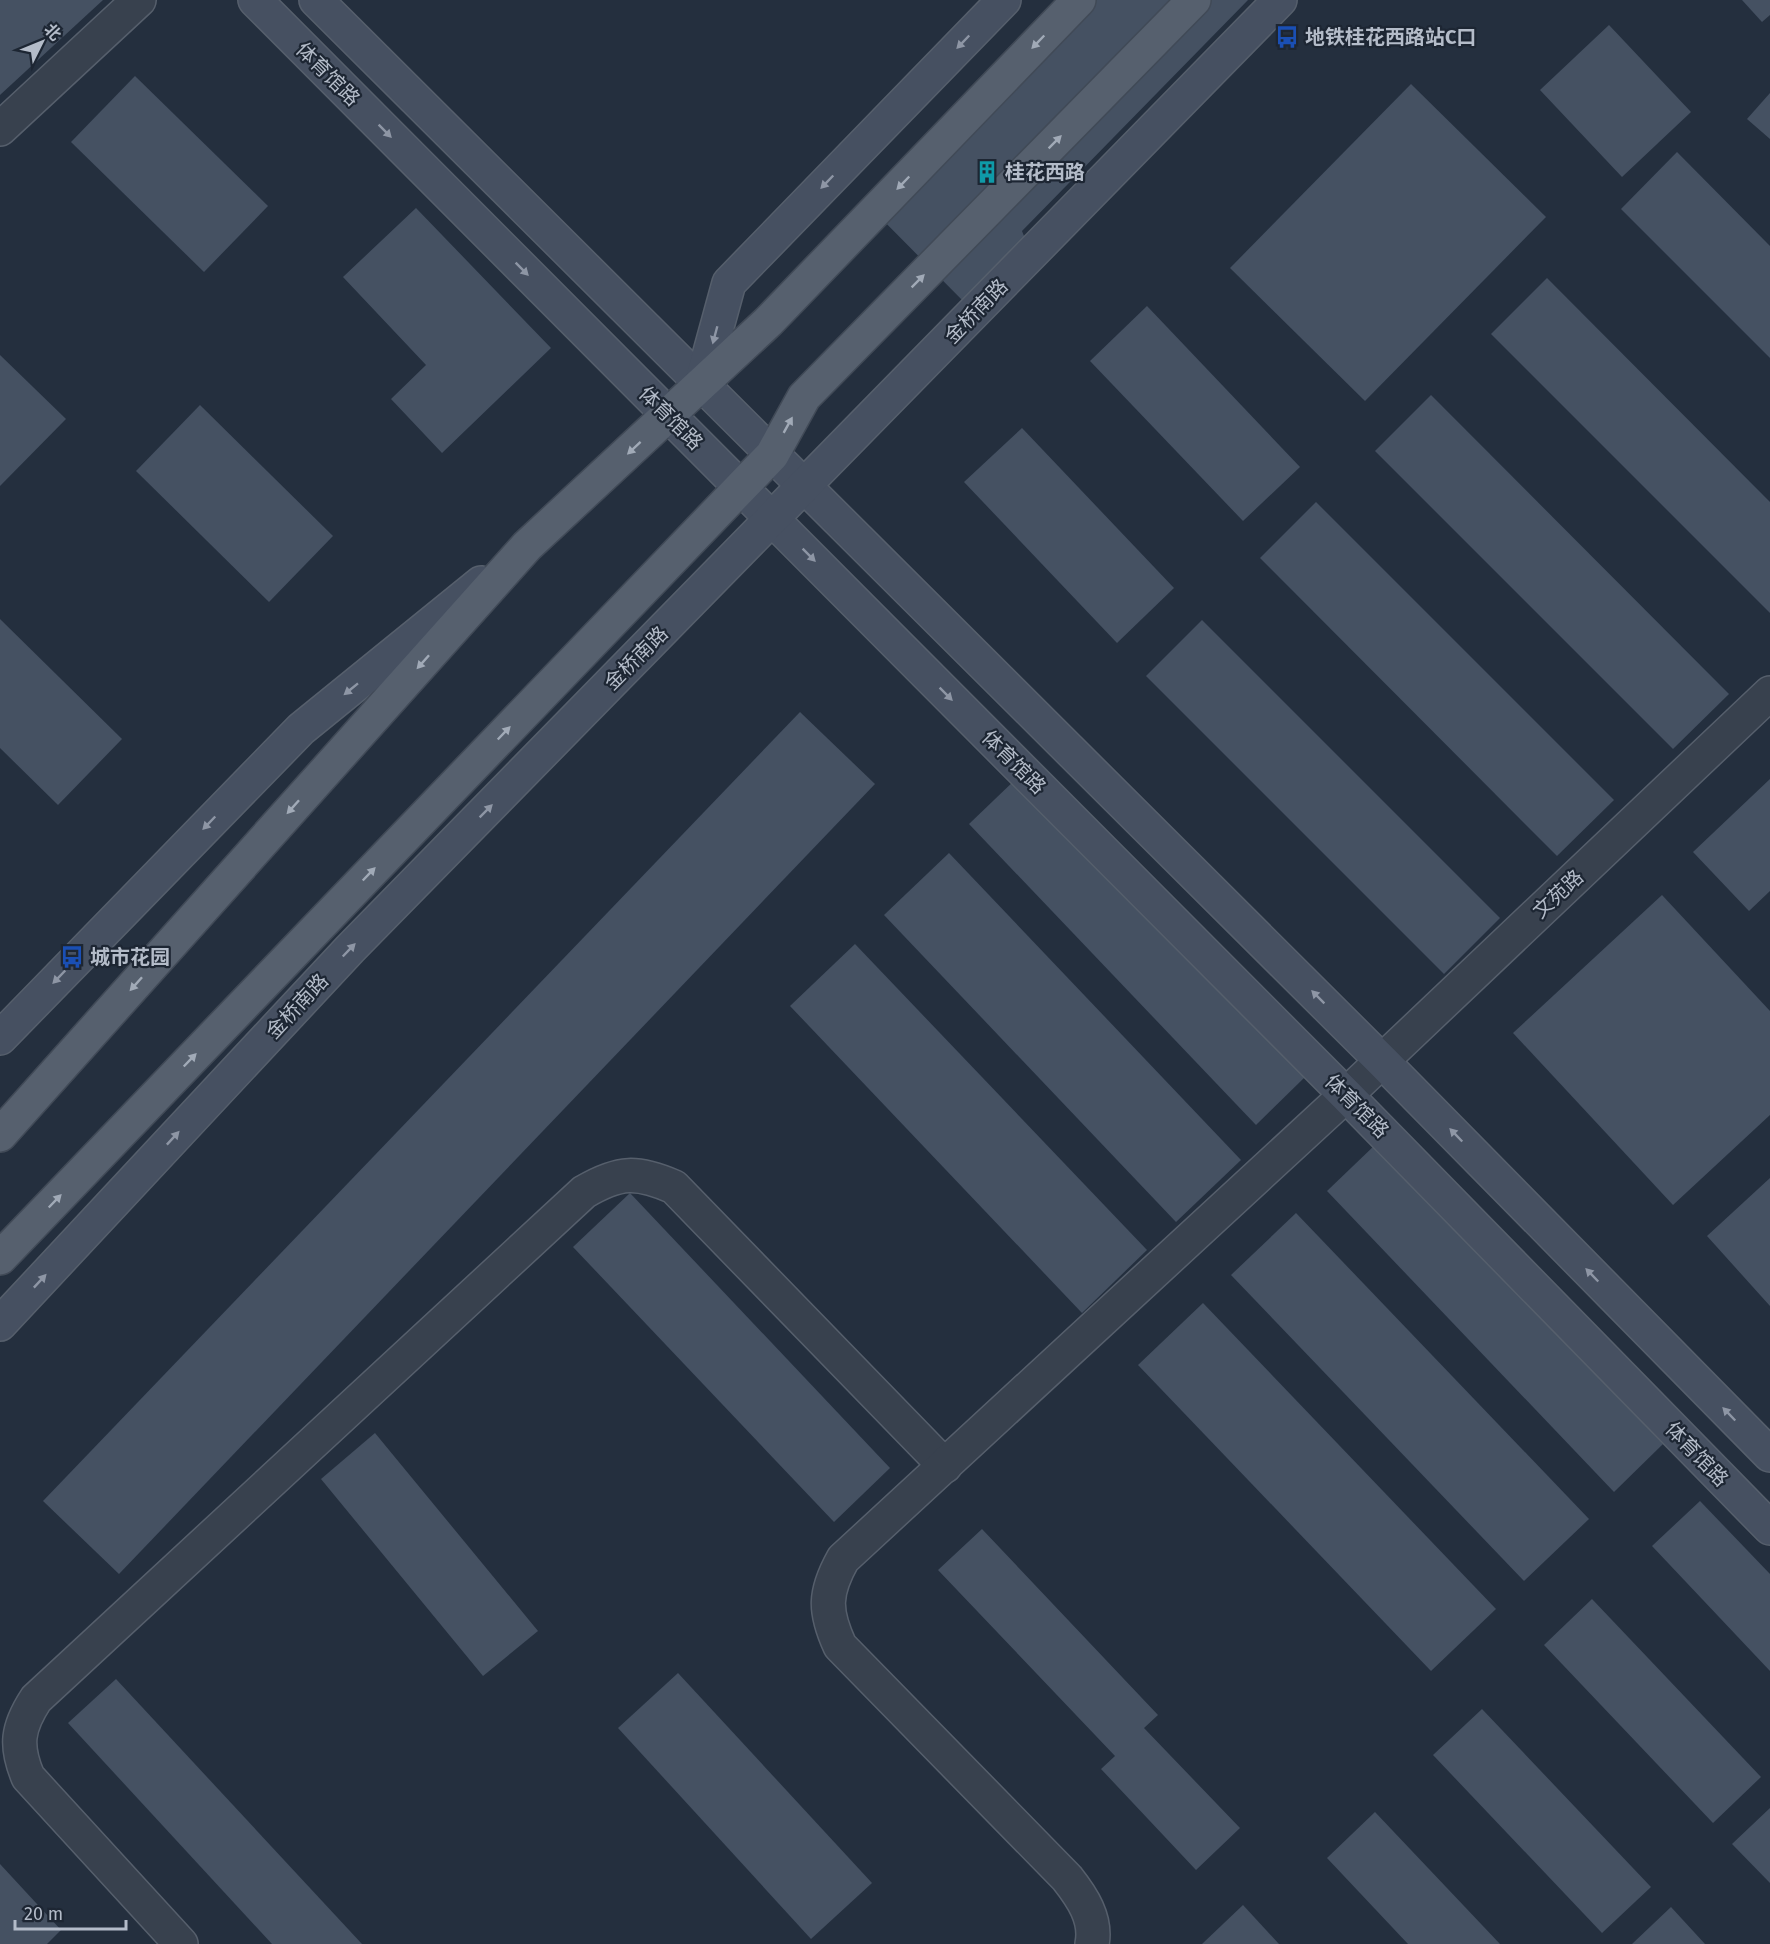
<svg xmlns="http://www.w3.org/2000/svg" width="1770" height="1944" viewBox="0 0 1770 1944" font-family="'Fira Sans','Noto Sans SC',sans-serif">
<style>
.building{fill:#455162}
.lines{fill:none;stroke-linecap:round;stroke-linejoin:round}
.minor-casing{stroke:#565f6c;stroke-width:36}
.secondary-casing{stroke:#565f6c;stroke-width:36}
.primary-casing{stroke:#414a57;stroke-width:36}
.minor{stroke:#38414e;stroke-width:33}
.secondary{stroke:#465061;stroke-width:33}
.primary{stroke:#56606e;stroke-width:33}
.oneway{fill:#8e96a5}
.oneway2{fill:#a1aab7}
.labels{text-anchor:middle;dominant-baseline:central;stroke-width:4.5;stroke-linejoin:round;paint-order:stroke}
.poi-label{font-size:20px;font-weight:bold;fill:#b4bcc9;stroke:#1d2633;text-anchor:start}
.street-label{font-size:20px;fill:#b4bcc9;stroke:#1d2633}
</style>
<rect width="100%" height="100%" fill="#242f3e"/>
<g class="building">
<polygon points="0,0 103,0 0,95"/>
<polygon points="1074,0 1248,0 1022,231 1026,241 966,304 864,201"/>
<polygon points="1742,0 1770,0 1770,15 1762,22"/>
<polygon points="1609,25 1691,112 1622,177 1540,90"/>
<polygon points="135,76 268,206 204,272 71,142"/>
<polygon points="1411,84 1546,217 1365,401 1230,268"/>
<polygon points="1770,93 1770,139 1747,119"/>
<polygon points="1677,152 1770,246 1770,358 1621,209"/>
<polygon points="416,208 551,348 442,453 391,399 426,365 343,277"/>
<polygon points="1547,278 1770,502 1770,613 1491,334"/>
<polygon points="1147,306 1300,467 1243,521 1090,361"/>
<polygon points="0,355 66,419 0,486"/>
<polygon points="1431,395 1729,694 1673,749 1375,451"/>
<polygon points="200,405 333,536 269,602 136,471"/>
<polygon points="1022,428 1174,588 1117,643 964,482"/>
<polygon points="1316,502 1614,800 1557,856 1260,558"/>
<polygon points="0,619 122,739 58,805 0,748"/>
<polygon points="1202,620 1500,918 1444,974 1146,676"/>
<polygon points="800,712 875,784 119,1574 43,1501"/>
<polygon points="1018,777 1305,1077 1256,1125 969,824"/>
<polygon points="1770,779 1770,891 1749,911 1693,852"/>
<polygon points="949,853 1241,1160 1176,1222 884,915"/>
<polygon points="1662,895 1770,1011 1770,1115 1673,1205 1513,1033"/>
<polygon points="855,944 1147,1250 1082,1313 790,1006"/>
<polygon points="1376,1144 1663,1444 1614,1492 1327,1191"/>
<polygon points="1770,1178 1770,1306 1707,1236"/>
<polygon points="630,1193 890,1468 834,1522 573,1247"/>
<polygon points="1296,1213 1589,1519 1524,1581 1231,1275"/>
<polygon points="1203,1303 1496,1609 1431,1671 1138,1365"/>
<polygon points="375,1433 538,1631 483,1676 321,1479"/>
<polygon points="1700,1501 1770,1574 1770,1671 1652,1546"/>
<polygon points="982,1529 1158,1715 1144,1728 1240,1828 1196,1870 1101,1769 1115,1756 938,1570"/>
<polygon points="1592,1599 1761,1777 1713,1823 1544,1645"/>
<polygon points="678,1673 872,1883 811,1939 618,1728"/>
<polygon points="116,1679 362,1944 272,1944 68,1723"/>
<polygon points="1482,1709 1651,1887 1602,1933 1433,1755"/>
<polygon points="1770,1808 1770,1883 1732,1844"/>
<polygon points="1375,1812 1500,1944 1408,1944 1327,1858"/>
<polygon points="0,1864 61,1930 47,1944 0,1944"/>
<polygon points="1243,1905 1279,1944 1202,1944"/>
<polygon points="1671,1907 1705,1944 1632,1944"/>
</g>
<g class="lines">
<g class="minor-casing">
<g id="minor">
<polyline points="0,129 139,0"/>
<path d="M181,1944L28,1777C15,1746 17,1728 36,1699L584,1192C620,1171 637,1171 674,1187L945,1466"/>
<path d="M1092,1944C1097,1919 1082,1897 1067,1878L840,1646C824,1611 824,1593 843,1559L1346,1095L1770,693"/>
</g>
</g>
<g class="secondary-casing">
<g id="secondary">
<polyline points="255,0 1346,1095 1770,1528"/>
<polyline points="316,0 1382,1061 1770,1455"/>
<polyline points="701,385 729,283 1004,0"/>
<polyline points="0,1038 301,729 481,583"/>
<polyline points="0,1324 350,949 1280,0"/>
</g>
</g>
<g class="primary-casing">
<g id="primary">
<polyline points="0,1135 527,546 768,322 1079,0"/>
<polyline points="0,1258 772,455 804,397 1194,0"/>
</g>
</g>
<use href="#minor" class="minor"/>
<use href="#secondary" class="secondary"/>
<use href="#primary" class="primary"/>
</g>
<defs><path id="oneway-solid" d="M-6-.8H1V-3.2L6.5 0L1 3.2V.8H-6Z" transform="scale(1.5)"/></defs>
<g class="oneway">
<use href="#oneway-solid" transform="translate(963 42) rotate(134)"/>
<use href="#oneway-solid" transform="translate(385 131) rotate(45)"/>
<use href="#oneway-solid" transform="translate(827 182) rotate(134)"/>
<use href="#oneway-solid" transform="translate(522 269) rotate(45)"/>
<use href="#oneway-solid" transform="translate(715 335) rotate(105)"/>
<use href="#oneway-solid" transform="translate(809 555) rotate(45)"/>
<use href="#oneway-solid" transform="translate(351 689) rotate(141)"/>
<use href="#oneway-solid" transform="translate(946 694) rotate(45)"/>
<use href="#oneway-solid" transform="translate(486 811) rotate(-45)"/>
<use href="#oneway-solid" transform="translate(209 823) rotate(134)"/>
<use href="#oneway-solid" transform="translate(349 950) rotate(-46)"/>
<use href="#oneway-solid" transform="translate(59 977) rotate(134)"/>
<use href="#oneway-solid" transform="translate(1318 997) rotate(-135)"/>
<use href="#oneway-solid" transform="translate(1456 1135) rotate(-134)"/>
<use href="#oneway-solid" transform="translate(173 1138) rotate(-47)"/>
<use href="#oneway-solid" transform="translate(1592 1275) rotate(-134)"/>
<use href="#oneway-solid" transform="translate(40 1281) rotate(-47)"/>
<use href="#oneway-solid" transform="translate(1729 1414) rotate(-134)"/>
</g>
<g class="oneway2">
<use href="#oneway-solid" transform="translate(1038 42) rotate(134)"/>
<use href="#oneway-solid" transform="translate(1055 142) rotate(-45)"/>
<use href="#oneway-solid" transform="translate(903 183) rotate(134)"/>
<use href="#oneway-solid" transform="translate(918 281) rotate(-45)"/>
<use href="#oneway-solid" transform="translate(788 425) rotate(-61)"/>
<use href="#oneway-solid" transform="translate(634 448) rotate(137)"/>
<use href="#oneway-solid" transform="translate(423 662) rotate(132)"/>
<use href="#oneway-solid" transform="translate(504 733) rotate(-46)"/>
<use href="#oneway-solid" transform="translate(293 807) rotate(132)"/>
<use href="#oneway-solid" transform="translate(369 874) rotate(-46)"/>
<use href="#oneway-solid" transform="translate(136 984) rotate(132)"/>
<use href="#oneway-solid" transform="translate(190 1060) rotate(-46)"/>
<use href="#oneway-solid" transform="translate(55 1201) rotate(-46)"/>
</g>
<defs>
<g id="bus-bare" transform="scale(1.8)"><path d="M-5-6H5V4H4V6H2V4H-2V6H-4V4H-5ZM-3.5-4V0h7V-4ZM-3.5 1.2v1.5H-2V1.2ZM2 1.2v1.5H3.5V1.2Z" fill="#1a4fb4" stroke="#1d2633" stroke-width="2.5" paint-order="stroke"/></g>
<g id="building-bare" transform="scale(1.8)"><path d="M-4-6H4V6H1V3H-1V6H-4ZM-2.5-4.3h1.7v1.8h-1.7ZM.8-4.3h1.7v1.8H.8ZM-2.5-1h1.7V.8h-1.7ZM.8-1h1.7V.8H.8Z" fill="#0f9aa8" stroke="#1d2633" stroke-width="2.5" paint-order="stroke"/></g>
</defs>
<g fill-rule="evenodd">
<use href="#bus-bare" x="1287" y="37"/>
<use href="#building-bare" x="987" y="172"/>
<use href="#bus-bare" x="72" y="957"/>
</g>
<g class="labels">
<g class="poi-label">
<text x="1305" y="37">地铁桂花西路站C口</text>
<text x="1005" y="172">桂花西路</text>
<text x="90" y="957">城市花园</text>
</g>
<g class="street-label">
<text transform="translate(328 74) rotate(45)">体育馆路</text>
<text transform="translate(976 311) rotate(-46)">金桥南路</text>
<text transform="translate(671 418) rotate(45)">体育馆路</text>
<text transform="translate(636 658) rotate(-45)">金桥南路</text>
<text transform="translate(1014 762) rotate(45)">体育馆路</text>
<text transform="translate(1558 894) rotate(-43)">文苑路</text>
<text transform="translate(297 1006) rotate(-47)">金桥南路</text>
<text transform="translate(1357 1106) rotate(45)">体育馆路</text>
<text transform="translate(1697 1454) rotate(46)">体育馆路</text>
</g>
</g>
<g transform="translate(42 42) rotate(47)" stroke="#1d2633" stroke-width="4.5" paint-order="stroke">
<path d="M0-4.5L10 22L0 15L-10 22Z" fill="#b4bcc9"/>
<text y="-9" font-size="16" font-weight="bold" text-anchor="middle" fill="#b4bcc9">北</text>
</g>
<path d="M15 1920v9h111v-9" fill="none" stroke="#b4bcc9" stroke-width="3"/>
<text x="24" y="1920" font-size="18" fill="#b4bcc9" stroke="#1d2633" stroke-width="4.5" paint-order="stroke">20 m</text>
</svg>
